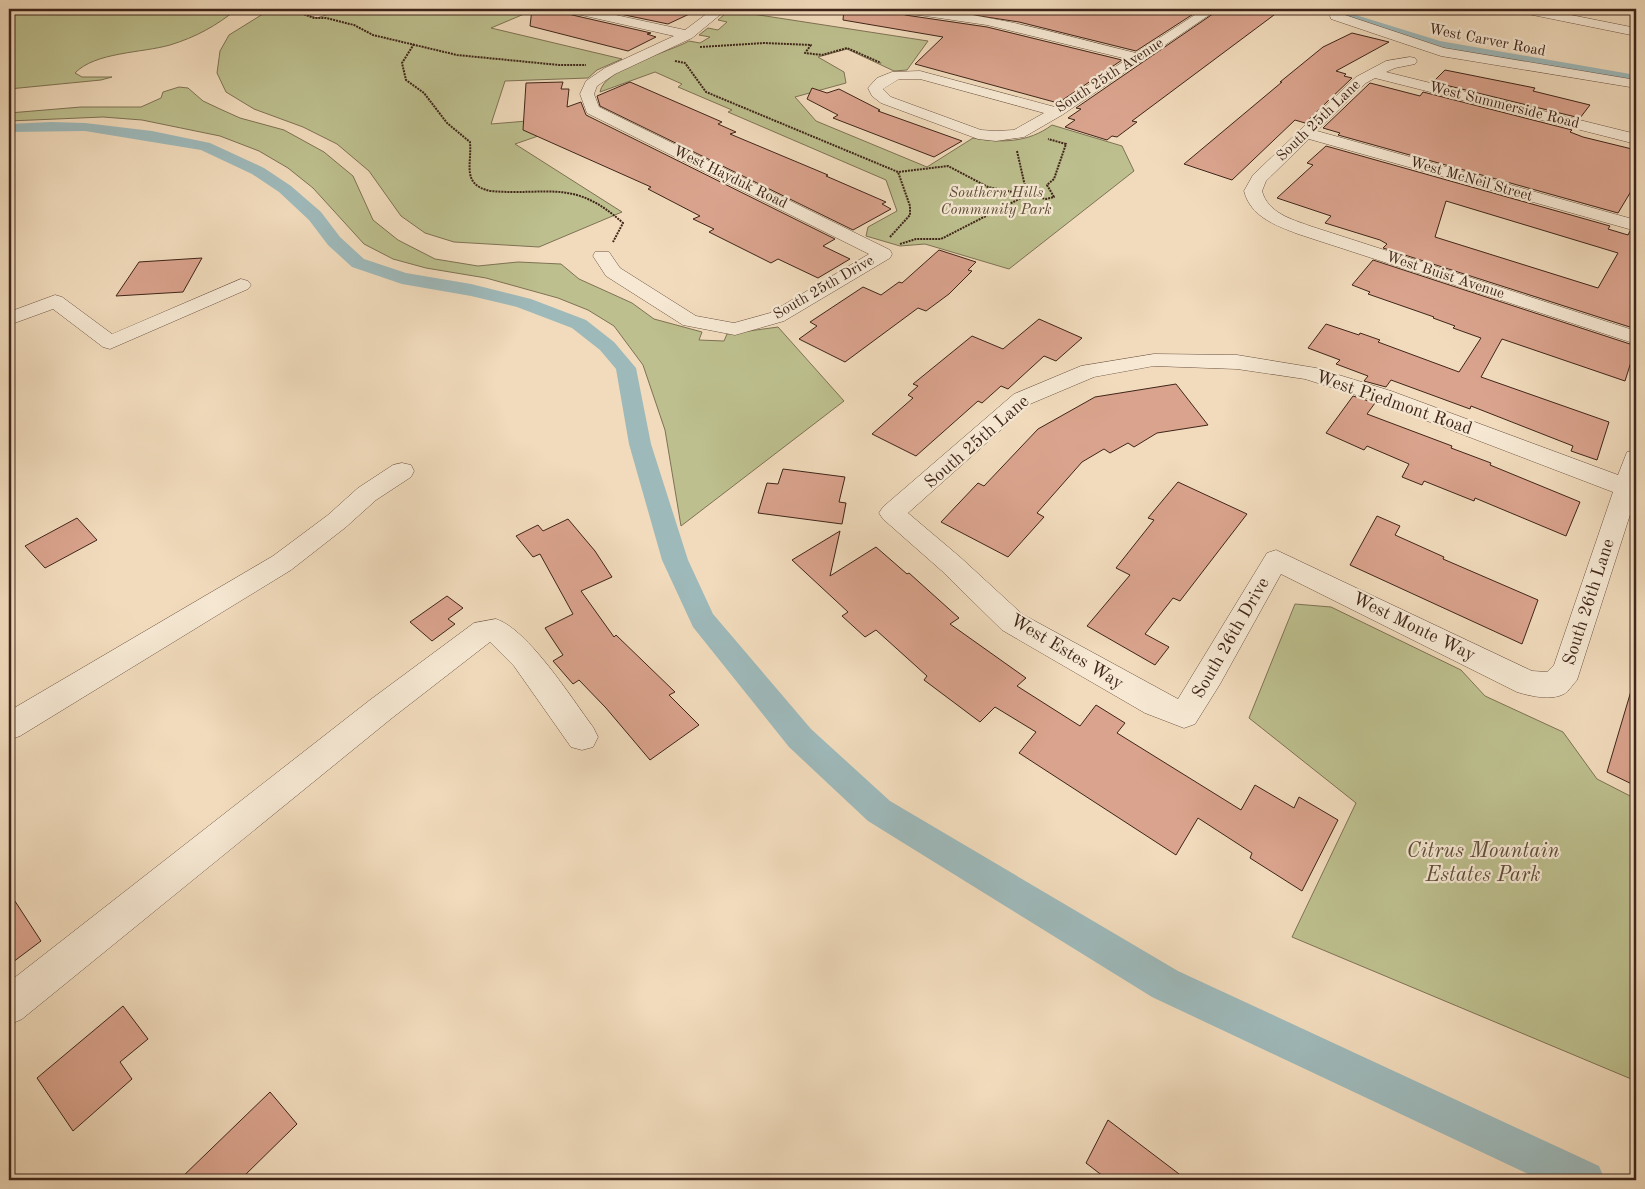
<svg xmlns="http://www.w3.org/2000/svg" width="1645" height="1189" viewBox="0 0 1645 1189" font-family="'Old Standard TT',serif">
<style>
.green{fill:#bdbf8e;stroke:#7e7254}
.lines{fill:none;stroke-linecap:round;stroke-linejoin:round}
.canal{fill:#9eb9ba;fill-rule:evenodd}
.building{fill:#daa38d;stroke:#3f2519;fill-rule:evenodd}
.minor-casing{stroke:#6c5242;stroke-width:1}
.path{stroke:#3f2519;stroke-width:2;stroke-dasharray:2 1;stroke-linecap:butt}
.minor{fill:#f6e8d3;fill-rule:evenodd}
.labels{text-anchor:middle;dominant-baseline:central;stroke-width:4.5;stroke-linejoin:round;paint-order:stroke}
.far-street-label{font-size:15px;fill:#3f2519;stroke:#f6e8d3}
.far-park-label{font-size:15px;font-style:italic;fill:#5e4c36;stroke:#f6e8d3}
.street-label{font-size:18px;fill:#3f2519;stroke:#f6e8d3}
.near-park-label{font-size:21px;font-style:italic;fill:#5e4c36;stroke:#f6e8d3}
</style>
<rect width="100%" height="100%" fill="#f1dbbc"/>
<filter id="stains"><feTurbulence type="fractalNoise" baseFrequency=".004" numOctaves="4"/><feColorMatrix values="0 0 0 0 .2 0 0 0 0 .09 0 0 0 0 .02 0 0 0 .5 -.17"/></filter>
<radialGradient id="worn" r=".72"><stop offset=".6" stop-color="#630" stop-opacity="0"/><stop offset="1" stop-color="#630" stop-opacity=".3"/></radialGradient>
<g class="green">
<path d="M9,9H237C216,26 196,37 170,45C142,53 95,52 75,73L82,77H112L101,80L9,89Z"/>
<polygon points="271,9 289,9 317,18 344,9 536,9 491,28 622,59 597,70 588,78 505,81 491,124 588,116 590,118 515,144 622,212 539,247 454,242 425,233 401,216 369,171 337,144 303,127 254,109 226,92 217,73 220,51 229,35"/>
<path d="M731,9H751L746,13L928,41L907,70L894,71L847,49L818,57L844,72L846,83L795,97L816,121L927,167L973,138C1001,143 1028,143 1052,125L1122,146L1134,171L1009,269L925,244L900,246L866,236L868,227L897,211L886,180L728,112L732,110L678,87L682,84L655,72L600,92C604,68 670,52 689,41L700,43L710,37L699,35L708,28L718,30L727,22L718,20Z"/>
<polygon points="179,87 188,88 203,101 220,109 240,118 284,130 324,152 353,176 373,220 398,240 435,259 478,266 518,262 561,264 579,279 632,303 654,319 702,332 699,340 724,341 727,334 778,327 844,401 681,526 665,430 643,365 614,326 588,310 558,298 486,278 426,268 393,259 364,244 313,188 288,168 259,151 220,136 142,120 103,117 9,121 9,113 81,107 141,107 161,98 163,92"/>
<polygon points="1295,604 1331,607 1461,670 1485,696 1563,732 1597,779 1636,799 1636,1081 1292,937 1356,803 1249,718"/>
</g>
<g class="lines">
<g class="canal">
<polygon points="1346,12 1440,41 1636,75 1636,83 1438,49 1342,19 1340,16 1342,13"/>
<polygon points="51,122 85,123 152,131 210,143 264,168 291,186 321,212 340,237 364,259 406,273 471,284 531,299 586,320 614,342 636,368 651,444 688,560 713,614 811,729 890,801 1178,971 1599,1166 1605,1180 1541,1180 1152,997 868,821 789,747 693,627 662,560 629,444 616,369 600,350 572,328 517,307 471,296 402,284 352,267 328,245 309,220 279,192 252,174 201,150 85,131 9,132 9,124"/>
</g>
</g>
<g class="building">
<polygon points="532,9 564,9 568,14 651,33 647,34 656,37 628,51 530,26"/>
<polygon points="596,9 700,9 668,24"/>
<polygon points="844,9 897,9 905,15 987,27 1122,60 1058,103 915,64 943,37 843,20"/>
<polygon points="934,9 1201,9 1136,51 1019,22"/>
<polygon points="1220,9 1282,9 1132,121 1137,122 1117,137 1112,136 1107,140 1065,127 1075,120 1068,118 1081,109 1076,108"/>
<polygon points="1352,33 1389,42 1336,71 1346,74 1344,76 1352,78 1305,123 1295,120 1232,180 1184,164 1282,82 1280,82 1323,47"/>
<polygon points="1445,70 1535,88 1533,91 1590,105 1580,118 1433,82"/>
<polygon points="563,82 561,89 569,89 567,107 581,102 586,115 835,239 823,246 850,259 818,278 778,259 771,263 709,232 714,229 693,219 700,216 648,189 651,187 523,130 526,83"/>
<polygon points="630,82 722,122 718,124 736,132 730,134 828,175 826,176 886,202 882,204 891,209 853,230 600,106 597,96"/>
<polygon points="1370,83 1420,96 1423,92 1572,130 1570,132 1583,137 1636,150 1636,183 1618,213 1338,135 1340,133 1323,128"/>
<polygon points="812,88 827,93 839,89 880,110 878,111 962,141 934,157 833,118 838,115 807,99"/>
<path d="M1326,146L1610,226L1608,229L1628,235L1630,231L1636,233V329L1383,248L1387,244L1380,240L1325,223L1331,216L1277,198L1313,165L1307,163ZM1446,201L1618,253L1598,288L1435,237Z"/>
<polygon points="939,250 976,262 968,270 972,271 949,294 926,311 918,308 845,362 799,339 817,326 810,322 863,287 881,295 899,282 902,283"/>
<polygon points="202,258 183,292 116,296 139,262"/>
<polygon points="1373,260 1636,346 1625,381 1502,339 1481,377 1609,422 1597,460 1571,451 1573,446 1471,406 1470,409 1391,380 1386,387 1364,381 1368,376 1336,364 1340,360 1308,348 1326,324 1359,335 1360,333 1380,340 1378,342 1459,372 1481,338 1453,328 1455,326 1433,318 1434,317 1368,294 1370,292 1352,285"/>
<polygon points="1039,319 1082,338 1056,361 1044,356 1008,389 1001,386 982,403 978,401 916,456 872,434 913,398 908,395 918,386 913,384 972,336 1003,349"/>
<polygon points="1176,384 1208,425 1157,433 1134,447 1128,443 1110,453 1104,449 1082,462 1037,513 1044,517 1008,557 941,522 978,483 984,486 1038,429 1095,397"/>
<polygon points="1353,396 1375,403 1367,414 1452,446 1451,448 1491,463 1490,465 1580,502 1566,536 1475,498 1474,501 1424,481 1422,485 1402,477 1409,464 1367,446 1364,450 1326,433"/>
<polygon points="783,469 845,477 839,502 846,503 842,524 758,513 767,483 778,484"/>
<polygon points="1178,482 1247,514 1180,601 1173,598 1145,634 1169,647 1155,665 1087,626 1130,575 1116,568 1154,520 1148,518"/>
<polygon points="1377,516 1400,526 1395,535 1444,557 1443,559 1538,600 1522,644 1350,565"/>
<polygon points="77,518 97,540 45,568 25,546"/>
<polygon points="568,519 595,551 612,577 581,591 614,637 616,635 675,692 669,695 699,725 650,760 606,708 579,680 573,684 553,661 563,655 545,628 573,614 540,554 533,557 516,536 538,525 543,531"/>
<polygon points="840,531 830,576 876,547 907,574 909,573 959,618 950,624 1026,678 1017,686 1080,726 1096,705 1125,723 1117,733 1241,810 1255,785 1294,808 1299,797 1338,820 1302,891 1250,858 1252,853 1198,818 1176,855 1019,753 1036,732 995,707 980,722 924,680 927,676 876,630 865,637 842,616 848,612 792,560"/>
<polygon points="447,596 463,608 448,619 455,624 432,641 410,622"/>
<polygon points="1631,691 1636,692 1636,786 1607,772"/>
<polygon points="9,892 41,941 9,965"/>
<polygon points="123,1006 148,1039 120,1062 132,1079 73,1131 37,1078"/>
<polygon points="270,1092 297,1124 240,1180 179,1180"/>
<polygon points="1108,1120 1187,1180 1108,1180 1086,1163"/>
</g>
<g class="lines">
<g class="minor-casing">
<g id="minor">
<polygon points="566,9 588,9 685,30 713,9 727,9 692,38 615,74 597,86 594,94 599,107 890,250 892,254 890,258 784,321 735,335 683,325 606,276 593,256 595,252 609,252 620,268 696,316 734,323 770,313 869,254 587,113 580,94 586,81 605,68 674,36 568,12"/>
<path d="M899,9C979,9 1058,34 1136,53L1204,9H1218L1062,115L1024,137L996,141L978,139L881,103L872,96L868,88L877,78L892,72L920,71L1055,107L1127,59L987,25L905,13ZM899,79H920L1044,113L1014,130L996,131L981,130L891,97L883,89Z"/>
<polygon points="1517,9 1541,9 1636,28 1636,36 1523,13"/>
<polygon points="1336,12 1444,48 1636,80 1636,88 1441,56 1331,19 1330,16 1331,13"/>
<path d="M1410,57L1415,58L1417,61L1415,64L1395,68L1386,72L1636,134V144L1375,78L1366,83L1317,131L1636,220V231L1309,139L1266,181L1262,191C1268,213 1291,219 1310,226L1636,331V344L1298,234C1275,225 1251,217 1244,191L1253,175L1356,77L1386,61Z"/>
<polygon points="241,279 248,281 251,285 248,289 110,349 103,347 53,309 9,325 9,312 55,295 62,297 112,334"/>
<path d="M1154,354L1237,355L1316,368L1391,391L1618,475L1627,452L1636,450V496L1577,680C1573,684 1569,691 1564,694C1551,701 1530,696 1517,692L1281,574L1220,684L1195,724L1184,728L1145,713L1002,630L942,571L883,519L879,513L883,507L1014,394L1081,366ZM1154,366L1237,369L1305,379L1375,401L1613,492L1554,665L1547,672L1532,671L1276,550L1267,553L1178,699L1022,614L960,557L908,513L1030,404L1094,377Z"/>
<polygon points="402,463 411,465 414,471 411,477 376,500 346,527 291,570 20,736 9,740 9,711 273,556 328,515 358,488 393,465"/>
<path d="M496,619C528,629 572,699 593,727L598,737L593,747L582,750L571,747L514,666L490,642L392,718L22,1019L9,1025V982L370,700L474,623Z"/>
</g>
</g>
<g class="path">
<polyline points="290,9 314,18 326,18 354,25 373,35 457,55 559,65 586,65"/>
<path d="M414,44L402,63L406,80L424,93L447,123L470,142C472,165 461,184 490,191C549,196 573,178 623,223L613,242"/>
<polyline points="700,47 764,43 811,45 805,53 822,55 847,48 881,63"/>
<polyline points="675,61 685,63 706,92 898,172 948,166 988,187 1046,199 1054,197 1047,185 1054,179 1066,144 1048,139"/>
<polyline points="1017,151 1027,195"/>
<polyline points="890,237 910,215 910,206 898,172"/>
<polyline points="900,244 916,239 941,239 1027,195"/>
</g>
<use href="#minor" class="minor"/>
</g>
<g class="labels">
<g class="far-street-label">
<text transform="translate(1487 41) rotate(11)">West Carver Road</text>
<text transform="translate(1110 76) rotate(-33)">South 25th Avenue</text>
<text transform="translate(1504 106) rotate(14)">West Summerside Road</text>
<text transform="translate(1319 121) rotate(-44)">South 25th Lane</text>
<text transform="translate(730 178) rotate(26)">West Hayduk Road</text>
<text transform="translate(1471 180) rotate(16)">West McNeil Street</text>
<text transform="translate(1445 276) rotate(18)">West Buist Avenue</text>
<text transform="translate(824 288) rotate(-30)">South 25th Drive</text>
</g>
<g class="far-park-label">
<text x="996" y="193">Southern Hills<tspan x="996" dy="17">Community Park</tspan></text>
</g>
<g class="street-label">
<text transform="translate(1394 403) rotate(19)">West Piedmont Road</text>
<text transform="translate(977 442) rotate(-41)">South 25th Lane</text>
<text transform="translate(1589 602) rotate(-72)">South 26th Lane</text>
<text transform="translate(1414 627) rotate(26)">West Monte Way</text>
<text transform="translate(1231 638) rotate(-60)">South 26th Drive</text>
<text transform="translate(1067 652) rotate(31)">West Estes Way</text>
</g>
<g class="near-park-label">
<text x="1483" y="851">Citrus Mountain<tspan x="1483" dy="24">Estates Park</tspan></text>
</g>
</g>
<rect width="1645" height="1189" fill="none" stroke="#f1dbbc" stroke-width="30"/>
<rect x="10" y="10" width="1625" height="1169" fill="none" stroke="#3f2519" stroke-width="2.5"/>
<rect x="15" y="15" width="1615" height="1159" fill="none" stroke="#3f2519"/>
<rect width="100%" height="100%" filter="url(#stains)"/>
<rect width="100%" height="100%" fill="url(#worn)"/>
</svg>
